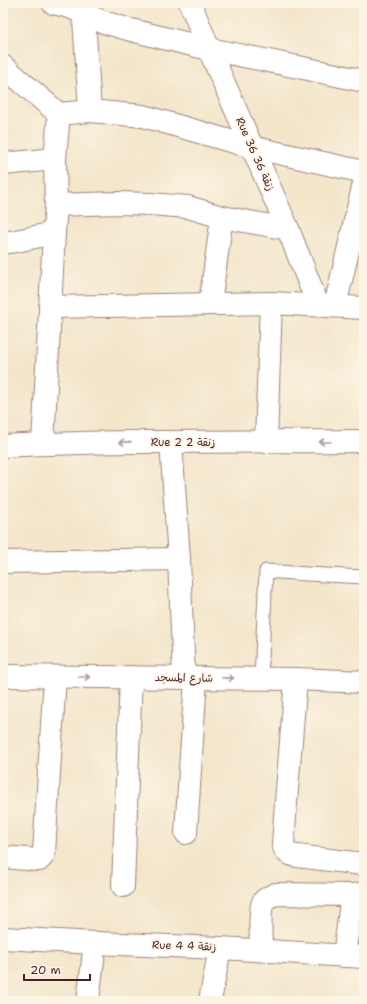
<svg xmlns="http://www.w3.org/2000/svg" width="367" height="1004" viewBox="0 0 367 1004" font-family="'Shantell Sans','Playpen Sans Arabic',sans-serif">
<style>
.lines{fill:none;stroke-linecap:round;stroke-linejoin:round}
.lane-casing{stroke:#9e827b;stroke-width:15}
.street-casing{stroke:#9e827b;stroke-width:24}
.lane{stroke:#fff;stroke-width:13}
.street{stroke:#fff;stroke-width:22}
.oneway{stroke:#ae9aa0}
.labels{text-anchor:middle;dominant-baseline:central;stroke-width:3.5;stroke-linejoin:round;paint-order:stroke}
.street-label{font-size:11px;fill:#4a1f2b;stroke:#fcf5e5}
</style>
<rect width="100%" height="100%" fill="#fcf5e5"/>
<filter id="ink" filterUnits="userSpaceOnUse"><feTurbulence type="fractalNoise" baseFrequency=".025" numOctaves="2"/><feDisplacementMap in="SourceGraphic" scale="8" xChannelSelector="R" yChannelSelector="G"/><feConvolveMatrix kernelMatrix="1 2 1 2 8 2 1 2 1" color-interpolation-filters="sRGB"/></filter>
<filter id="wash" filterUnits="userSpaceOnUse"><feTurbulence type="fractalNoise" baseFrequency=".012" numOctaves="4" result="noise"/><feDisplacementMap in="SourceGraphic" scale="16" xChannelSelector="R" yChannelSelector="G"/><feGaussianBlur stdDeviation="0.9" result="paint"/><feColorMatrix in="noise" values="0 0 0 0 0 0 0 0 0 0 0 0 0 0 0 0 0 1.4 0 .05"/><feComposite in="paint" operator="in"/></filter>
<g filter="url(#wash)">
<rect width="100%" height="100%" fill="#f3e6cb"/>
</g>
<g filter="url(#ink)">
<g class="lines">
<g class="lane-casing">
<polyline id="lane" points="261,679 266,571 307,574 364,577"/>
</g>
<g class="street-casing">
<g id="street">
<polyline points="53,3 70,7 84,14 103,22 131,30 209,49 308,69 364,81"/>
<polyline points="83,3 90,111"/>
<polyline points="190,3 209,49 288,229 318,305"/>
<polyline points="3,66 59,114 90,111 143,116 251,147 364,172"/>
<polyline points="3,164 55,159"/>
<polyline points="56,205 118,203 150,204 188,207 222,217 288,229"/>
<polyline points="3,243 16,241 54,233"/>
<polyline points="210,304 222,217"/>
<polyline points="335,306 364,183"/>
<polyline points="50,307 271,303"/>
<polyline points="171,442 179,559 184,678"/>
<polyline points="266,442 271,303 364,308"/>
<polyline points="43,444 54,233 56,205 55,159 59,114"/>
<path d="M3,446C123,440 244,442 364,441"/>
<polyline points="3,562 179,559"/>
<polyline points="3,676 296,679 364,682"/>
<path d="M296,679L287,790L283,844C285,853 288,854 297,856L363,864"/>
<polyline points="186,833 196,678"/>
<polyline points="3,857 39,860 42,857 44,853 55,677"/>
<polyline points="123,886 131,677"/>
<polyline points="3,938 95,943 220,948 364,957"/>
<path d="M261,950C261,939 259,911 263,902C266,897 271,896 276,894L352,895L364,893"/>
<polyline points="344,956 352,895"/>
<polyline points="88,1001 95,943"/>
<polyline points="210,1001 220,948"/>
</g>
</g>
<use href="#lane" class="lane"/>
<use href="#street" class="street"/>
</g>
<defs><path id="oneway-shaft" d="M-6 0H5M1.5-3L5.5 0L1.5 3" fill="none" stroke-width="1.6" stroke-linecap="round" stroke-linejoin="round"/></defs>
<g class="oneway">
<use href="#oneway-shaft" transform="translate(125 442) rotate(179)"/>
<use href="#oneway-shaft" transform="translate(325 442) rotate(180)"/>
<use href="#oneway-shaft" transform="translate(84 677)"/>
<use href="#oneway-shaft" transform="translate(228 678) rotate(1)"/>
</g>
</g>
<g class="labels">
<g class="street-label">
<text transform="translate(255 154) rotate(66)">Rue 36 زنقة 36</text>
<text x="183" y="442">Rue 2 زنقة 2</text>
<text transform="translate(184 678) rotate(1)">شارع المسجد</text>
<text transform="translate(184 946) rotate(2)">Rue 4 زنقة 4</text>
</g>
</g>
<rect width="367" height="1004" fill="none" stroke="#fcf5e5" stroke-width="16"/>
<path d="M24 974v6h66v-6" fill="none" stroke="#4a1f2b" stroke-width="2"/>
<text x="30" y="974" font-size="12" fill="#4a1f2b" stroke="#fcf5e5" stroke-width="3" paint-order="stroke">20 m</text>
</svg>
